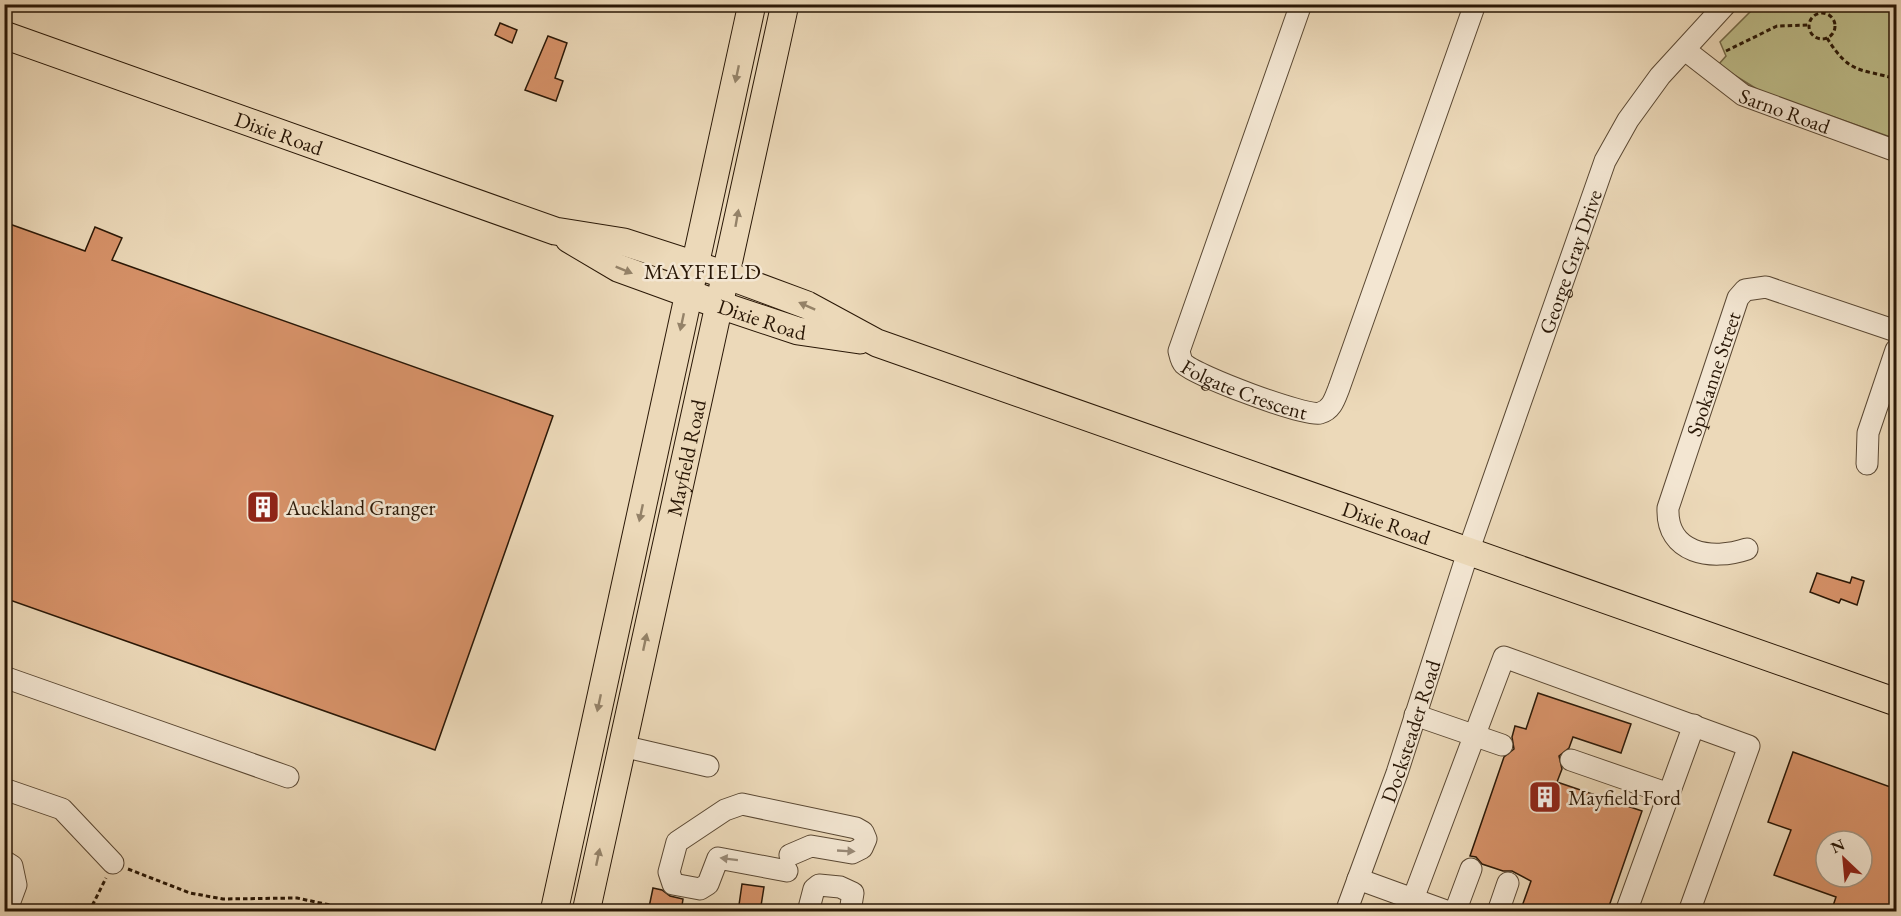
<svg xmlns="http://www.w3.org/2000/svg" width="1901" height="916" viewBox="0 0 1901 916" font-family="'EB Garamond',serif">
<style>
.green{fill:#bebe8b;stroke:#746a48;stroke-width:1.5}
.building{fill:#d79269;stroke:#291706;stroke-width:1.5;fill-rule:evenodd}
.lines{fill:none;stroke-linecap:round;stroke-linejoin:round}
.minor-casing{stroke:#5a4833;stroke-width:23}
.major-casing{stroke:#291706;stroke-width:29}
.path{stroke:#291706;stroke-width:3;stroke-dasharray:4.5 3;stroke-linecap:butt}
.minor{stroke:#f3e6d2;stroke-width:21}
.major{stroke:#ecd9b9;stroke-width:27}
.oneway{fill:#948268}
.oneway2{fill:#988976}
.labels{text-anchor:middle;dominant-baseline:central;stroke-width:5;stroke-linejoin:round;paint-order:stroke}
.street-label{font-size:21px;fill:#291706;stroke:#f3e6d2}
.poi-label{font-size:21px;fill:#291706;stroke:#f3e6d2;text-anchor:start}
.neighbourhood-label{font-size:22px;letter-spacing:1.5px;fill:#291706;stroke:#f3e6d2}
</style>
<rect width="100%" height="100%" fill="#ecd9b9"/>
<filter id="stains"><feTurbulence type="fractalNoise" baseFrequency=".00333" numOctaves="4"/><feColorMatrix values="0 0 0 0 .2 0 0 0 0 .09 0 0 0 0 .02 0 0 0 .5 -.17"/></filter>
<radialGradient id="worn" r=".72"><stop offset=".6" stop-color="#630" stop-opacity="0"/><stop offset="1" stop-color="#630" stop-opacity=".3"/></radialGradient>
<polygon class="green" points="1757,5 1896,5 1896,139 1760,91 1718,65 1726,56 1720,42"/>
<g class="building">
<polygon points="500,23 517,30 512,43 495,35"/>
<polygon points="548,36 567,43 555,78 563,81 556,101 525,90"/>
<polygon points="4,222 85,251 95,227 122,238 112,260 553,416 435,750 4,598"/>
<polygon points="1817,573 1850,583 1852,577 1864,581 1857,605 1841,599 1839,603 1810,592"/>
<polygon points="1538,693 1631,724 1621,753 1573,737 1569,748 1559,756 1562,769 1557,782 1642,811 1607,912 1520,912 1531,881 1512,871 1503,871 1482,864 1476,857 1470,856 1504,757 1514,749 1512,737 1515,726 1526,729"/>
<path d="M1793,752L1896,789V912H1831L1836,897L1774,875L1791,830L1768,822ZM1826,841H1862V877H1826Z"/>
<polygon points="742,884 764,887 760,912 738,912"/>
<polygon points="653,888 662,890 670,896 683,899 681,912 648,912"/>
</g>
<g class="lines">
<g class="minor-casing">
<g id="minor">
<path id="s1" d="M1301,4L1179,351C1180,355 1181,361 1184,364C1197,376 1305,417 1320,413C1332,410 1335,398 1339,388L1475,4"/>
<path id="s2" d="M1685,50L1743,95L1896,151"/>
<polyline points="1867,464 1868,433 1896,350"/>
<path id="s3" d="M1747,549C1712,561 1666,554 1668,508L1738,298L1745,290L1766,287L1896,331"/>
<polyline points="4,677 288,777"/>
<polyline points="1415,715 1502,745"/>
<polyline points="622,746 708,766"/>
<polyline points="1571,760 1669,794"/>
<polyline points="4,789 62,809 113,863"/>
<polyline points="4,861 12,866 16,885 6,912"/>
<polyline points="787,871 718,858 708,884 700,889 673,884 669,872 677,842 725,810 742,804 856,828 863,832 866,839 862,848 852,853 811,846 790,855"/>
<polyline points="1358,879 1449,912"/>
<polyline points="1413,899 1504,657 1749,746 1689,912"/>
<polyline points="808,912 814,889 819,885 840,887 853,893 850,912"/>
<path id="s4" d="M1346,912L1397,773L1469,549L1605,161L1628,120L1660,76L1726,4"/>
<polyline points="1455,912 1471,869"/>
<polyline points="1498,912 1508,883"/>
<polyline points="1626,912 1694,725"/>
</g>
</g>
<g class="major-casing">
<g id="major">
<path id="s5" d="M4,35L555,231L624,242L726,275L807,305L877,343L1896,702"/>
<path id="s6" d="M569,239L618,268L720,305L798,331L860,340"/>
<polyline points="554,912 752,4"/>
<path id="s7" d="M586,912L785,4"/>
</g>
</g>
<g class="path">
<circle cx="1822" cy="26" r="13"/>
<path d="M1827,38C1850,75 1860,68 1896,79"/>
<polyline points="1726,51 1777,26 1809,25"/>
<polyline points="128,869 190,893 223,899 297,898 363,912"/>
<polyline points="89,912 106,878"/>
</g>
<use href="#minor" class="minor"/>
<use href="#major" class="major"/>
</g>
<defs><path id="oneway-solid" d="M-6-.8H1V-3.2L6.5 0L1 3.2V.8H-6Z" transform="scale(1.5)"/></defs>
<g class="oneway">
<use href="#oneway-solid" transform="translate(737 74) rotate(102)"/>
<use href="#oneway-solid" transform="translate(737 218) rotate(-80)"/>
<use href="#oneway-solid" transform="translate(624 270) rotate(22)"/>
<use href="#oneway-solid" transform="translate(807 306) rotate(-156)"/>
<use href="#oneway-solid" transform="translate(682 322) rotate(102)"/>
<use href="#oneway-solid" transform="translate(641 513) rotate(102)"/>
<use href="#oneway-solid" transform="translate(645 642) rotate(-78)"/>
<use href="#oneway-solid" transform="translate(599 703) rotate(102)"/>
<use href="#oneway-solid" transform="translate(598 857) rotate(-78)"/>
</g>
<g class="oneway2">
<use href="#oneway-solid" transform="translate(846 851) rotate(3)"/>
<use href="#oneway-solid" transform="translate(729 859) rotate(-173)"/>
</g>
<defs>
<g id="building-square" transform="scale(1.725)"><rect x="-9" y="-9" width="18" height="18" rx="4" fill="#8f2418" stroke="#f3e6d2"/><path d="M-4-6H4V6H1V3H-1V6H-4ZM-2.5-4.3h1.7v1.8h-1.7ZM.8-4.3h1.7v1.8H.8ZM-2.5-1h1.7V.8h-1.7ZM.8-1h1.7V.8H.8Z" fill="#fff"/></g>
</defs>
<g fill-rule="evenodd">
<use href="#building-square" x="263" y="507"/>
<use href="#building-square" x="1545" y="797"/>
</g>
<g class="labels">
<g class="street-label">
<text stroke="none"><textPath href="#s2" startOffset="118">Sarno Road</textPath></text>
<text stroke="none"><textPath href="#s5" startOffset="292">Dixie Road</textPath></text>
<text stroke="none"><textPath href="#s4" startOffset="688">George Gray Drive</textPath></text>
<text stroke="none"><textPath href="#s6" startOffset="210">Dixie Road</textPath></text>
<text stroke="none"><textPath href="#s3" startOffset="249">Spokanne Street</textPath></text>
<text stroke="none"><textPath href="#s1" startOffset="448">Folgate Crescent</textPath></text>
<text stroke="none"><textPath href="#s7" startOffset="465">Mayfield Road</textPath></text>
<text stroke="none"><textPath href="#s5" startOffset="1468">Dixie Road</textPath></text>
<text stroke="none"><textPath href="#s4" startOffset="192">Docksteader Road</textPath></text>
</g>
<g class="poi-label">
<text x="286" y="507">Auckland Granger</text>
<text x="1568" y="797">Mayfield Ford</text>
</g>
<g class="neighbourhood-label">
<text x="703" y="271">MAYFIELD</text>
</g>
</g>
<rect width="1901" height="916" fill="none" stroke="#ecd9b9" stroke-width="24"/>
<rect x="6" y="6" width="1889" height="904" fill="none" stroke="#291706" stroke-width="3"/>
<rect x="12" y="12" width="1877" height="892" fill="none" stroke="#291706" stroke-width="1.5"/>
<g transform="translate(1844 859) rotate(334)"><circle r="28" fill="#f3e6d2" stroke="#a29380" stroke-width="1.5"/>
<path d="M0-4.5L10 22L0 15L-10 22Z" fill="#8f2418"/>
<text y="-9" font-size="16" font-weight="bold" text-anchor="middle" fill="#291706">N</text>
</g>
<rect width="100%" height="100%" filter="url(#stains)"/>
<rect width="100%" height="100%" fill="url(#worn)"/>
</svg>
